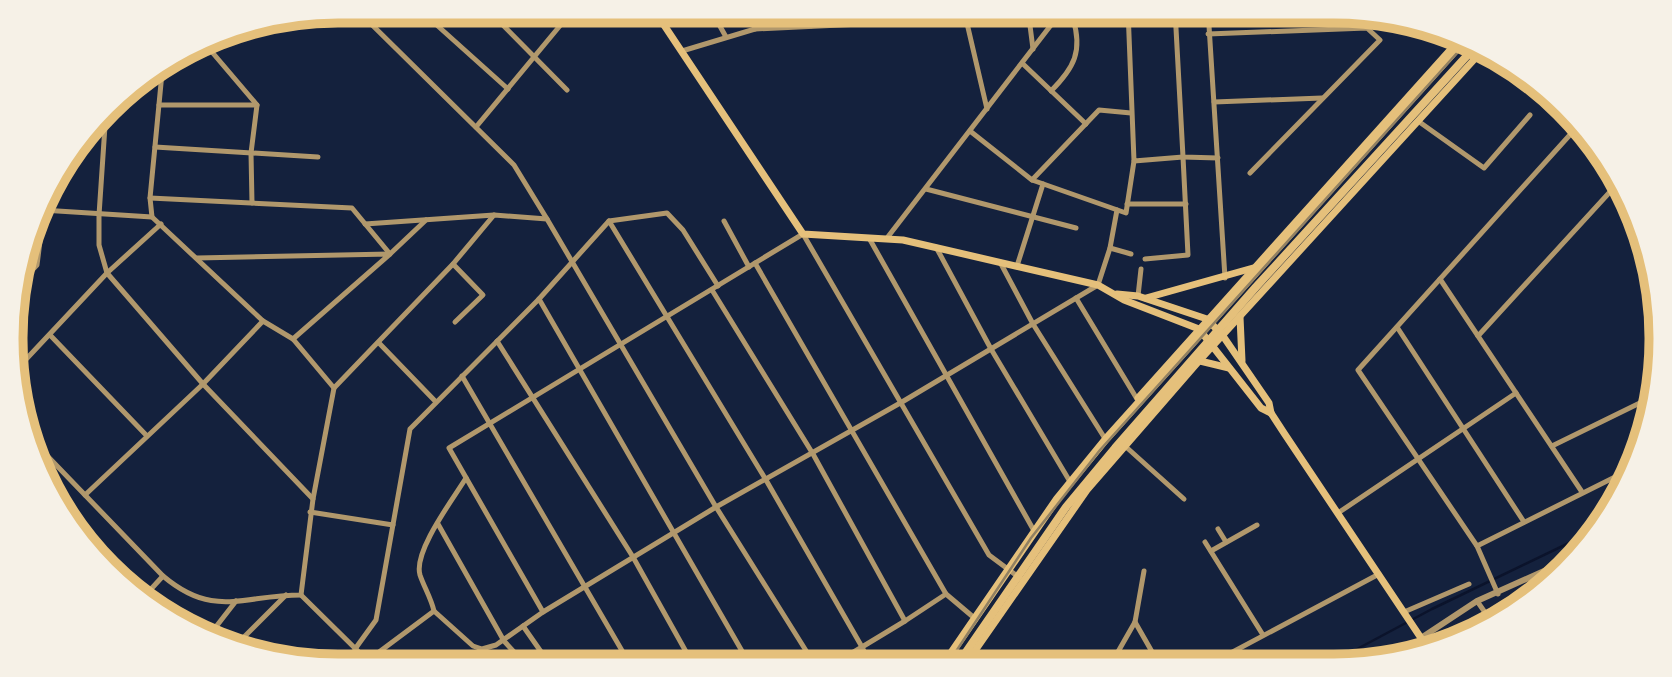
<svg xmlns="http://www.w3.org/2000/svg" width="1672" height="677" viewBox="0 0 1672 677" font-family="Helvetica,sans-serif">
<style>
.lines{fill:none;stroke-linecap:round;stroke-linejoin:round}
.stream{stroke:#0b132b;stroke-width:2.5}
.minor{stroke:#b1986c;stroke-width:5}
.tertiary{stroke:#b1986c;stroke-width:6}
.secondary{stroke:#e5c07b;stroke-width:7}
.primary{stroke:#e5c07b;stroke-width:8}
.rail{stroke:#918062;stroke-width:2.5}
.rim{fill:none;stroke:#e5c07b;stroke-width:9}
</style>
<rect width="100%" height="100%" fill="#14213d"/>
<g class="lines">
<polyline class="stream" points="1329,664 1432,609 1600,528"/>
<g class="minor">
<polyline points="357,10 514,165 547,219"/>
<polyline points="420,10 508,89"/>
<polyline points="488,10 567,90"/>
<polyline points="711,10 726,37"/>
<polyline points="749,10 755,29"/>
<polyline points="807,10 811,26"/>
<polyline points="846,10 851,24"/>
<polyline points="876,10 880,23"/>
<polyline points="896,10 901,22"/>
<polyline points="964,10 966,19 993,10"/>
<polyline points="1028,10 1033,49"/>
<polyline points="1060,10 1063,22"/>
<polyline points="1128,10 1134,161 1183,157 1188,255 1145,259"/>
<polyline points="1175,10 1183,157 1218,158"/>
<polyline points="1208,10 1225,278"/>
<polyline points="1208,34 1367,28 1380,40 1250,173"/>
<polyline points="682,51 755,29 966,19 987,109"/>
<polyline points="186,55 206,45 257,105 251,153 252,203"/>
<polyline points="1022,63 1086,124"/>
<path d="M1051,91C1074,68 1083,51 1073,19"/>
<polyline points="1214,102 1322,98"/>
<polyline points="159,105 257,105"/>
<polyline points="1131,113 1099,110 1032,180 1126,213 1134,161"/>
<polyline points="1418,121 1484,168 1530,115"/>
<polyline points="476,127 573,10"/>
<polyline points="970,131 1032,180"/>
<polyline points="155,147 318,157"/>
<polyline points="926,189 1076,228"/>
<polyline points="150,198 352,208 390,254 426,220"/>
<polyline points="1127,204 1186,204"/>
<polyline points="42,210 152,217 263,321 293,339 334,388 313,499"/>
<polyline points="152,217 150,198 162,73 169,65"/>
<polyline points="609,221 667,213 683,230 718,286"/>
<polyline points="724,221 749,267"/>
<polyline points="365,224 494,215"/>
<polyline points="869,238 1033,529"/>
<polyline points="887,238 1051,25 1108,10"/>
<polyline points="936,247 991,349 1069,480"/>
<polyline points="1110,248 1131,254"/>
<polyline points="197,258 390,254 293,339"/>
<polyline points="1000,262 1033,324 1104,437"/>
<polyline points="755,263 946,594 972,616"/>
<polyline points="453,264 483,295 455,322"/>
<polyline points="1017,266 1043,184"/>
<polyline points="1440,279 1582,492"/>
<polyline points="17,286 37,265 45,202"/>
<polyline points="712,290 813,454 905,621 946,594"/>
<polyline points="1138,296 1141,269"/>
<polyline points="1076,298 1137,399"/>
<polyline points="539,299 609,221 766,480 862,647 905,621"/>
<polyline points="1397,327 1524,522"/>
<polyline points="50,335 147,436"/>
<polyline points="1478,336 1619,182"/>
<polyline points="497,341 633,557 694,666"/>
<polyline points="379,343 436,402"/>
<polyline points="16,370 107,273 161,224"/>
<polyline points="462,376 631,666"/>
<polyline points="334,388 453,264 494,215 547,219 716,507 815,665"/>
<polyline points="32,440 163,576"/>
<polyline points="1125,446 1184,499"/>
<polyline points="1552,446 1650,398"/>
<polyline points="85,495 203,384 263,321"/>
<polyline points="310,512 393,525"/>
<polyline points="1338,513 1516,393"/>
<polyline points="438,524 504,641 527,666"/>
<polyline points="1218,529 1226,542"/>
<polyline points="1205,542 1263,635"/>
<polyline points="1477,546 1631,469"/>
<polyline points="1211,551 1257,525"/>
<path d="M106,563L141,600L163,576C214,619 242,595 301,595L313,499L203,384L107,273L99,245V215L106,111"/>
<polyline points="1498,594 1477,546 1358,370 1577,127"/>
<polyline points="301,595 373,666"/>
<polyline points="236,601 215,628 234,647 286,595"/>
<polyline points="1477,601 1491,621"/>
<path d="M434,611C431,598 424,587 420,575C413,552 453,499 466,478"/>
<polyline points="543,612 449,448 803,234 989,555 1020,578"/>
<polyline points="1404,612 1469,584"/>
<polyline points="1135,622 1159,664"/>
<polyline points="523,626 551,666"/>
<polyline points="355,649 376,620 410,429 539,299 750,665"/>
<polyline points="367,661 434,611 473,646 482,649 496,645 543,612 716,507 902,402 1098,285 1110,248 1117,210"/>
<polyline points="1111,664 1135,622 1144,571"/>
<polyline points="1210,664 1379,574"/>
<polyline points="832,665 862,647 871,665"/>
</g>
<polyline class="tertiary" points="1421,638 1477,601 1573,558"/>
<g class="secondary">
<polyline points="654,10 803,234 903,240 1098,285 1124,300 1199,329 1261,408 1271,413"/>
<polyline points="1117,294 1138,296 1207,319 1223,336 1269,403 1271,413 1284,433 1429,650"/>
<polyline points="1146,298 1253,268"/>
<polyline points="1240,317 1242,361"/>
<polyline points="1200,361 1229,368"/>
<polyline points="1138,398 1459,40"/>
<polyline points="965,665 1087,490 1199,361 1481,52"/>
</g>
<g class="primary">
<polyline points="943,665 1057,499 1106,439 1463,42"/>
<polyline points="957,665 1066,507 1115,448 1255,288 1474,48"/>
</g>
<polyline class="rail" points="947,665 1031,538 1100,450 1466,43"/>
</g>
<path d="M0 0H1672V677H0ZM338 23H1334A315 315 0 0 1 1649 338V339A315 315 0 0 1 1334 654H338A315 315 0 0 1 23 339V338A315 315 0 0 1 338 23Z" fill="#f6f1e7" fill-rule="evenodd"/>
<path class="rim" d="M338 23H1334A315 315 0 0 1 1649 338V339A315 315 0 0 1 1334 654H338A315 315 0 0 1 23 339V338A315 315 0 0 1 338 23Z"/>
</svg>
